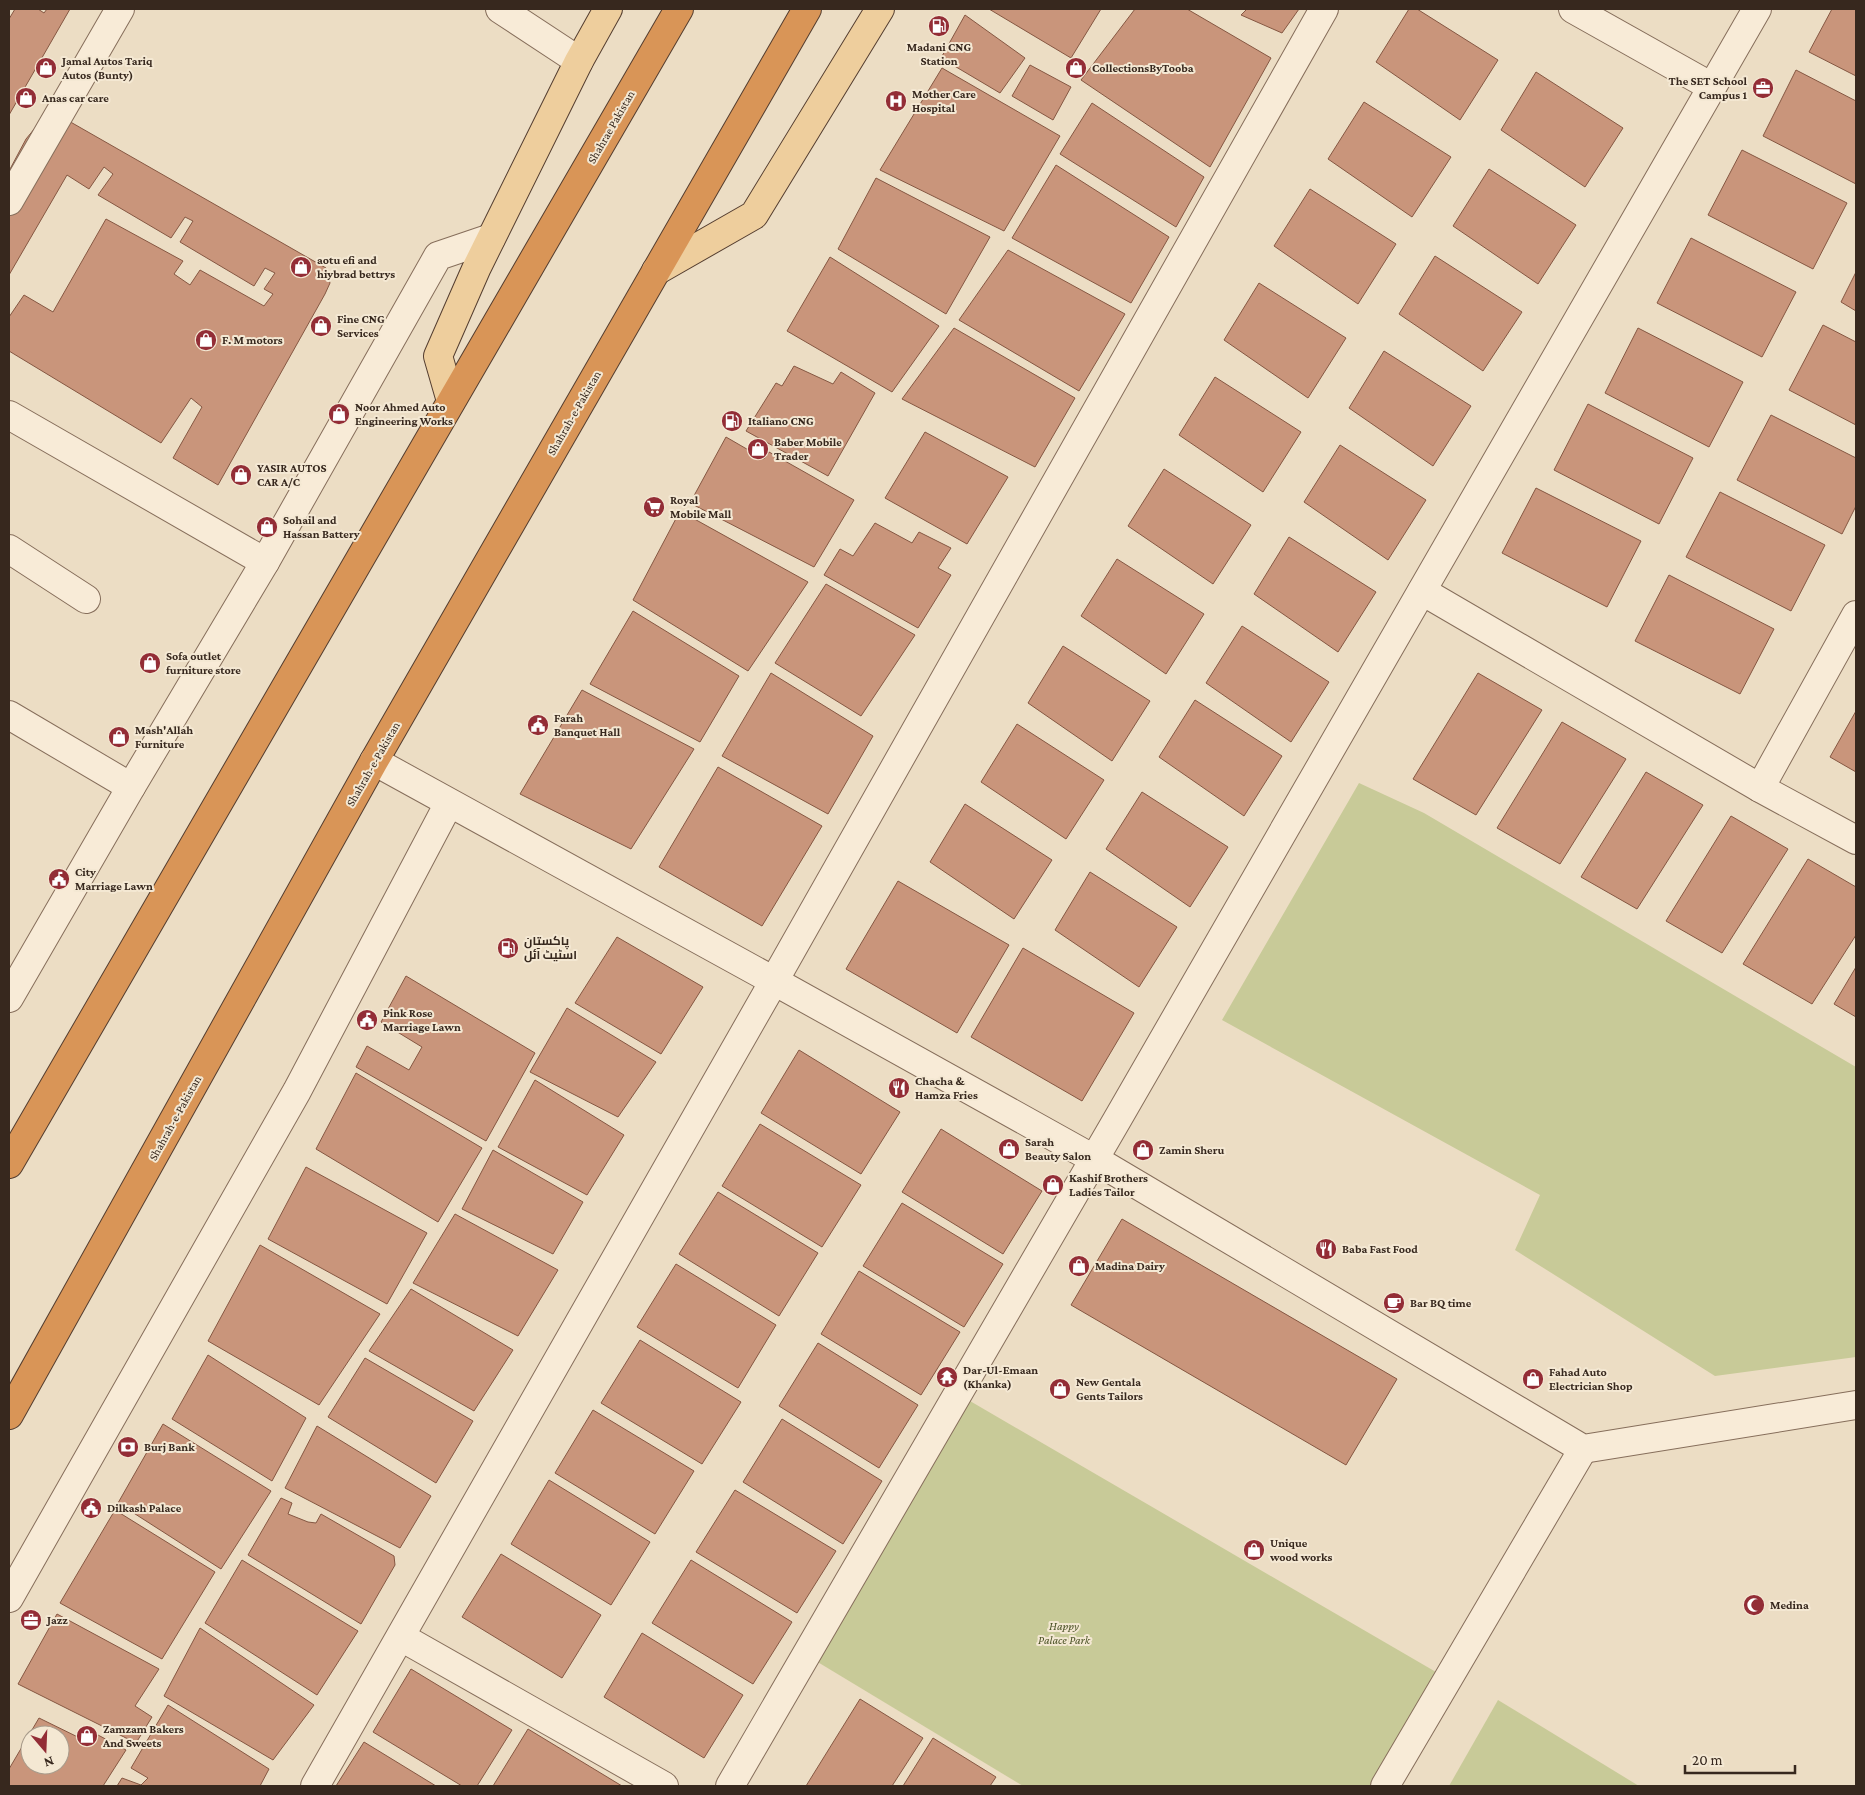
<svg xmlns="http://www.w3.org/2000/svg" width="1865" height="1795" viewBox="0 0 1865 1795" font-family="'Crimson Pro',Cairo,serif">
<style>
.green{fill:#c8ca98}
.building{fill:#c9957b;stroke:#855742;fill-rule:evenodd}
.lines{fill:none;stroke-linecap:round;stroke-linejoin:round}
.minor-casing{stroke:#866e5b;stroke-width:30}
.major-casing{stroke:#543d2f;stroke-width:30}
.highway-casing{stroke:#543d2f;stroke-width:30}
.minor{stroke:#f8ebd7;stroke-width:28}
.major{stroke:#eece9d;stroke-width:28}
.highway{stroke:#d99557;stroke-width:28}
.labels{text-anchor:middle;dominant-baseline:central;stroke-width:4;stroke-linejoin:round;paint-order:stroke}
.poi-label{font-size:12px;font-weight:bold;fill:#37281e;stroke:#f4e8d3;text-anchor:start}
.street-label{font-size:12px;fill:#37281e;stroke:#f4e8d3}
.park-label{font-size:12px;font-style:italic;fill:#4b5226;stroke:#f4e8d3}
</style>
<rect width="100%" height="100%" fill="#ecddc4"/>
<g class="green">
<polygon points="1359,783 1424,813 1856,1067 1856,1357 1715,1376 1515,1250 1540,1195 1222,1020"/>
<polygon points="958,1394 1448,1679 1381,1786 1023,1786 806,1655"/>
<polygon points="1498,1700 1639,1786 1449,1786"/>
</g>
<g class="building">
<polygon points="15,9 38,9 44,13 47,9 70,9 9,115 9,19"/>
<polygon points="989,9 1101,9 1071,58"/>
<polygon points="1135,9 1187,9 1271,58 1210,167 1081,80"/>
<polygon points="1247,9 1299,9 1282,33 1241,15"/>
<polygon points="1409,9 1417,9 1498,60 1460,120 1376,62"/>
<polygon points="1832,9 1856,9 1856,76 1809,52"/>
<polygon points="965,15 1025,58 1000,93 941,58"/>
<polygon points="1030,65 1071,87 1053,120 1012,96"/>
<polygon points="942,68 1060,136 1004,231 880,170"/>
<polygon points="1796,70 1856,101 1856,184 1763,136"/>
<polygon points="1536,72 1623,128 1585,187 1501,130"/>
<polygon points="1364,102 1451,157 1412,217 1328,159"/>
<polygon points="1092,103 1204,177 1176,227 1060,154"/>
<polygon points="67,120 326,268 330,283 325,294 218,485 173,458 202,407 191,398 161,443 9,351 9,317 24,295 53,312 106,219 183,261 174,274 190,285 200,270 264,306 273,294 264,289 275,273 265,268 254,286 180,242 193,221 185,217 171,238 98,195 113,174 104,167 89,189 67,175 9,275 9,171 26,139 40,122"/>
<polygon points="1742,150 1847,203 1813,269 1708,215"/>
<polygon points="1056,165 1169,237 1131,303 1012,238"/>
<polygon points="1489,169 1576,225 1538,284 1453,226"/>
<polygon points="876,178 990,237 946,314 838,249"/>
<polygon points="1310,189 1396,244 1358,304 1274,246"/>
<polygon points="1691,238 1796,292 1762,357 1657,303"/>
<polygon points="1008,250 1125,314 1079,391 959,320"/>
<polygon points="1435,256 1522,312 1483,371 1399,314"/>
<polygon points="830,257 939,326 892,392 787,331"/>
<polygon points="1856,272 1856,311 1841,302"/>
<polygon points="1259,283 1346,338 1308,398 1224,340"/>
<polygon points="1823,325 1856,342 1856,425 1789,390"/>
<polygon points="954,328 1075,398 1035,467 902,399"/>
<polygon points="1638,328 1743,382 1709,447 1605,393"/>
<polygon points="1384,351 1471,406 1433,466 1349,408"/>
<polygon points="794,366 833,384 841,372 875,393 828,476 746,431 776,383 782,386"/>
<polygon points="1215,377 1301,432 1263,492 1179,435"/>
<polygon points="1588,404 1693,458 1659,524 1554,470"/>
<polygon points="1771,415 1856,458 1856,506 1842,534 1737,480"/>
<polygon points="925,432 1008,477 967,544 885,498"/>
<polygon points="726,437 764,459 769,452 854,500 814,567 690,503"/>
<polygon points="1340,445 1426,500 1388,560 1304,502"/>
<polygon points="1164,469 1251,525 1213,584 1128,526"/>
<polygon points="1536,488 1641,541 1607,607 1502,553"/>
<polygon points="1720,492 1825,545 1791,611 1686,557"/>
<polygon points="680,511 808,582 748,671 633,600"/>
<polygon points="875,523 912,543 919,532 951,548 938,568 951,575 918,628 824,575 840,549 853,556"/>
<polygon points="1289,537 1376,592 1338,652 1254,594"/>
<polygon points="1117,559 1204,614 1166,674 1081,616"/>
<polygon points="1669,575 1774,629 1740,694 1635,641"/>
<polygon points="826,584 915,635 861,716 775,663"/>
<polygon points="633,611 739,676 700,742 590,684"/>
<polygon points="1242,626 1329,682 1291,742 1206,683"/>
<polygon points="1063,646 1150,701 1112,761 1028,703"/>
<polygon points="771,673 873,736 828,814 722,756"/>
<polygon points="1478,673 1542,710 1476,815 1413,779"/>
<polygon points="582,690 694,749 631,849 520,794"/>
<polygon points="1195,700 1282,756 1244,816 1159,757"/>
<polygon points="1856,711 1856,772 1830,757"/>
<polygon points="1562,722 1626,759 1560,864 1497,828"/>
<polygon points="1017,724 1104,780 1066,839 981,782"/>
<polygon points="718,767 822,826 762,926 659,867"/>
<polygon points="1646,772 1703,805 1637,909 1581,877"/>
<polygon points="1142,792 1228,847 1190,907 1106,849"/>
<polygon points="965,804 1052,860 1014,919 930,862"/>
<polygon points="1731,816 1788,849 1722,953 1666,921"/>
<polygon points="1808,859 1856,887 1856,935 1812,1004 1743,964"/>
<polygon points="1090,872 1177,927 1139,987 1055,930"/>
<polygon points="898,881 1009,945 957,1033 846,969"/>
<polygon points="617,937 703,987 661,1054 575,1003"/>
<polygon points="1023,948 1134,1013 1082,1101 971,1037"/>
<polygon points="1856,967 1856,1017 1834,1004"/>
<polygon points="406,976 535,1053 486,1141 356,1067 367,1046 409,1070 422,1047 381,1022"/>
<polygon points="567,1008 656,1062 618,1117 530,1072"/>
<polygon points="799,1050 900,1112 861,1174 761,1113"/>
<polygon points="356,1073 482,1148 438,1222 316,1149"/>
<polygon points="535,1080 624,1135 587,1195 498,1147"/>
<polygon points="760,1124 861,1185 822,1247 722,1186"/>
<polygon points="941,1129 1042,1191 1003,1254 902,1192"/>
<polygon points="493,1150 583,1202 553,1254 462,1209"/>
<polygon points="306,1167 427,1233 387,1304 268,1239"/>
<polygon points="718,1192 818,1253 779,1316 679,1254"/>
<polygon points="902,1203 1003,1264 964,1327 863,1266"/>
<polygon points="455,1214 558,1270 518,1336 413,1283"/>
<polygon points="1122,1219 1397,1379 1346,1465 1071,1305"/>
<polygon points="260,1245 380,1314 319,1405 208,1341"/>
<polygon points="676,1264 776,1325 738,1388 637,1327"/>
<polygon points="859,1271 960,1332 921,1395 821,1334"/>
<polygon points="411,1289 513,1350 474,1411 369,1351"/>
<polygon points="640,1340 741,1402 702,1464 601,1403"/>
<polygon points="818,1343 918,1405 879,1468 779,1406"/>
<polygon points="208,1355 306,1418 272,1481 172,1419"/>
<polygon points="365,1358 473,1421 436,1483 328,1417"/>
<polygon points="593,1410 694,1471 655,1534 555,1473"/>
<polygon points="782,1419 882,1481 843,1544 743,1482"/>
<polygon points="163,1424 271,1491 221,1569 118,1503"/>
<polygon points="317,1426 431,1496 400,1548 285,1488"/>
<polygon points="549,1480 650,1542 611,1605 511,1544"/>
<polygon points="735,1490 836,1551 797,1613 696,1552"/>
<polygon points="281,1498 292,1503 288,1514 308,1522 316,1523 321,1514 394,1556 395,1565 361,1624 248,1555"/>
<polygon points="115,1510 215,1572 162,1659 60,1603"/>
<polygon points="501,1554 601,1615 562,1678 462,1617"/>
<polygon points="242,1560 358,1631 317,1695 205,1623"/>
<polygon points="691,1560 792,1622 753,1684 652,1623"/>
<polygon points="57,1614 159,1669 135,1706 152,1717 136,1743 18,1684"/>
<polygon points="200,1628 314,1705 273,1760 164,1696"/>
<polygon points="642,1633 743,1695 704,1758 604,1697"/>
<polygon points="411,1669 512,1730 477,1786 462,1786 373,1732"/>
<polygon points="860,1699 923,1738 892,1786 806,1786"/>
<polygon points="168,1705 269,1769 260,1786 117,1786 122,1778 141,1785 148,1778 131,1768"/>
<path d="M39,1718L92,1744L98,1735L126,1750L103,1786H9V1769ZM30,1735H60V1765H30Z"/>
<polygon points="528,1729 622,1786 493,1786"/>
<polygon points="933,1738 996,1777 990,1786 903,1786"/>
<polygon points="364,1742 436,1786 336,1786"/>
</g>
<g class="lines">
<g class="minor-casing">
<g id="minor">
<polyline points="500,9 579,61"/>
<polyline points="1573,9 1712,87"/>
<polyline points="9,201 120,9"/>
<polyline points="9,415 265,562"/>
<polyline points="9,549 86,599"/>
<polyline points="1422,591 1760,788 1856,840"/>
<polyline points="9,715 131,787"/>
<polyline points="374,761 774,981 1094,1159 1583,1449 1856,1405"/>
<polyline points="1760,788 1856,615"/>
<polyline points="9,998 131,787 265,562 438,256 491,238"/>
<polyline points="9,1598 297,1091 449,803"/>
<polyline points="401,1637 664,1786"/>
<polyline points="315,1786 774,981 1324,9"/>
<polyline points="730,1786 1117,1120 1757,9"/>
<polyline points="1385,1786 1583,1449"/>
</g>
</g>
<g class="major-casing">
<g id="major">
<polyline points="656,271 754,215 880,9"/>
<polyline points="451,401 438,356 477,267 579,61 608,9"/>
</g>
</g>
<g class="highway-casing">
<g id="highway">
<polyline points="9,1164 679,9"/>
<polyline points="9,1415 374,761 807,9"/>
</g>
</g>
<use href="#minor" class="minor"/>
<use href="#major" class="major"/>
<use href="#highway" class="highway"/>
</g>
<defs>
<g id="fuel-disc" transform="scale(1.125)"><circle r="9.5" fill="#932d36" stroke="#f4e8d3"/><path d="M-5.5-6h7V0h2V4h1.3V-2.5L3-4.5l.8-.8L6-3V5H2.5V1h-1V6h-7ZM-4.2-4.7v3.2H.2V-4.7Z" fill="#fff"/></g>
<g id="shop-disc" transform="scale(1.125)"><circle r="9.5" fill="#932d36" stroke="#f4e8d3"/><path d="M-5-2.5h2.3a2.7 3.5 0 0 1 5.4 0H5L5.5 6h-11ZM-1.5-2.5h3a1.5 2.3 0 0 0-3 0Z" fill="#fff"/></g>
<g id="office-disc" transform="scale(1.125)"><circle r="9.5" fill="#932d36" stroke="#f4e8d3"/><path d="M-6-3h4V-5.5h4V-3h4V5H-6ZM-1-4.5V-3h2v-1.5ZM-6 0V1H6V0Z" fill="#fff"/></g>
<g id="hospital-disc" transform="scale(1.125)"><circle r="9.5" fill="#932d36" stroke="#f4e8d3"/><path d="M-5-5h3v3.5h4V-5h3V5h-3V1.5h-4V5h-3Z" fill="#fff"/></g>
<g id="supermarket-disc" transform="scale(1.125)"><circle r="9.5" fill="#932d36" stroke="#f4e8d3"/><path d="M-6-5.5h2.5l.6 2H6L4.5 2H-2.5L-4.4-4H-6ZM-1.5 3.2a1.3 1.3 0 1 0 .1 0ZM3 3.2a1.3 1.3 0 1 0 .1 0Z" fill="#fff"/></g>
<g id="civic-disc" transform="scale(1.125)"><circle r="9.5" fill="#932d36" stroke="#f4e8d3"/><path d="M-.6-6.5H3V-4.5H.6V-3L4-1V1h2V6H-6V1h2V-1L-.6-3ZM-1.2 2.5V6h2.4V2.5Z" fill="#fff"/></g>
<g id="restaurant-disc" transform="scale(1.125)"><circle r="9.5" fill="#932d36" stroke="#f4e8d3"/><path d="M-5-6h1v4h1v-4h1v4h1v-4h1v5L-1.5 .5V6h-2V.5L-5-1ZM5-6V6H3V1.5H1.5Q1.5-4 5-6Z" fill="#fff"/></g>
<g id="cafe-disc" transform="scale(1.125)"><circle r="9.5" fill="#932d36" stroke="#f4e8d3"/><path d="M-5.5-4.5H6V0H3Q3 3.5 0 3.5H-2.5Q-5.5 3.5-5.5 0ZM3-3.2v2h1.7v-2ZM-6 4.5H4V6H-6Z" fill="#fff"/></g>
<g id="temple-disc" transform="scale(1.125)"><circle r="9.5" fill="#932d36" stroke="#f4e8d3"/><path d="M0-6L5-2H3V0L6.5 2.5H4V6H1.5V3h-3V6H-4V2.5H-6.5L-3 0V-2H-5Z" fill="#fff"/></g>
<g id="bank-disc" transform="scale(1.125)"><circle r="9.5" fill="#932d36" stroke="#f4e8d3"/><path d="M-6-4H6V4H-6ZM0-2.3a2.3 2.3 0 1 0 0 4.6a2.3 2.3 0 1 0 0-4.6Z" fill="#fff"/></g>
<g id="mosque-disc" transform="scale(1.125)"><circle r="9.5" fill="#932d36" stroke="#f4e8d3"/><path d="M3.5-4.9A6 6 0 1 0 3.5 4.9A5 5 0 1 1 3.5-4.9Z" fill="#fff"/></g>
</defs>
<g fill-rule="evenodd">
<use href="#fuel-disc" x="939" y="26"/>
<use href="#shop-disc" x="46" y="68"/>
<use href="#shop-disc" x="1076" y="68"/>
<use href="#office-disc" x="1763" y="88"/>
<use href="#shop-disc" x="26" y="98"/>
<use href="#hospital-disc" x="896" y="101"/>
<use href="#shop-disc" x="301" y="267"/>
<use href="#shop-disc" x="321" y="326"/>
<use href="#shop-disc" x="206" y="340"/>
<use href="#shop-disc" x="339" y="414"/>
<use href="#fuel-disc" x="732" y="421"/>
<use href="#shop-disc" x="758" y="449"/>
<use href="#shop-disc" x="241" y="475"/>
<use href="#supermarket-disc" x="654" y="507"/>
<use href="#shop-disc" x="267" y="527"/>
<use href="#shop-disc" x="150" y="663"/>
<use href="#civic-disc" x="538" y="725"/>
<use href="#shop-disc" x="119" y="737"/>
<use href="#civic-disc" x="59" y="879"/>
<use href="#fuel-disc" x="508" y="948"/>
<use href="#civic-disc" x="367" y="1020"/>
<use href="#restaurant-disc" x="899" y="1088"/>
<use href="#shop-disc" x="1009" y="1149"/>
<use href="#shop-disc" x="1143" y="1150"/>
<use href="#shop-disc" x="1053" y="1185"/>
<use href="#restaurant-disc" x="1326" y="1249"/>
<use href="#shop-disc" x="1079" y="1266"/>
<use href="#cafe-disc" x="1394" y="1303"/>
<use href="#temple-disc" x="947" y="1377"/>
<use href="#shop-disc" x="1533" y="1379"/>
<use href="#shop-disc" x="1060" y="1389"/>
<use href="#bank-disc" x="128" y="1447"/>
<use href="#civic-disc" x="91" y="1508"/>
<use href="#shop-disc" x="1254" y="1550"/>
<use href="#mosque-disc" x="1754" y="1605"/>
<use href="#office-disc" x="31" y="1620"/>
<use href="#shop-disc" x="87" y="1736"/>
</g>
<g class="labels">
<g class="poi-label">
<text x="939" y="47" text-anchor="middle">Madani CNG<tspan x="939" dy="14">Station</tspan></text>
<text x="62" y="61">Jamal Autos Tariq<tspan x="62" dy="14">Autos (Bunty)</tspan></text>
<text x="1092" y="68">CollectionsByTooba</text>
<text x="1747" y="81" text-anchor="end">The SET School<tspan x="1747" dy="14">Campus 1</tspan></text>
<text x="912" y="94">Mother Care<tspan x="912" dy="14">Hospital</tspan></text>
<text x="42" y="98">Anas car care</text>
<text x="317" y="260">aotu efi and<tspan x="317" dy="14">hiybrad bettrys</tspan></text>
<text x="337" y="319">Fine CNG<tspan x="337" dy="14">Services</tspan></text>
<text x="222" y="340">F. M motors</text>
<text x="355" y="407">Noor Ahmed Auto<tspan x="355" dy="14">Engineering Works</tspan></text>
<text x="748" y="421">Italiano CNG</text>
<text x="774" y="442">Baber Mobile<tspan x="774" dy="14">Trader</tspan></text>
<text x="257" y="468">YASIR AUTOS<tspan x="257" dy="14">CAR A/C</tspan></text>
<text x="670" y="500">Royal<tspan x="670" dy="14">Mobile Mall</tspan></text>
<text x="283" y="520">Sohail and<tspan x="283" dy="14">Hassan Battery</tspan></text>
<text x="166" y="656">Sofa outlet<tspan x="166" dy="14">furniture store</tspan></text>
<text x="554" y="718">Farah<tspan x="554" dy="14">Banquet Hall</tspan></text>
<text x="135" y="730">Mash'Allah<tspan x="135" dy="14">Furniture</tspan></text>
<text x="75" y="872">City<tspan x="75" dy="14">Marriage Lawn</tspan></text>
<text x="524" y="941">پاکستان<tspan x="524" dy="14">اسٹیٹ آئل</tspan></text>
<text x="383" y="1013">Pink Rose<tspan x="383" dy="14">Marriage Lawn</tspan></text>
<text x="915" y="1081">Chacha &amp;<tspan x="915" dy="14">Hamza Fries</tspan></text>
<text x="1025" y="1142">Sarah<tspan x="1025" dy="14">Beauty Salon</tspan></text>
<text x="1159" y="1150">Zamin Sheru</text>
<text x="1069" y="1178">Kashif Brothers<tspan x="1069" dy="14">Ladies Tailor</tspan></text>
<text x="1342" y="1249">Baba Fast Food</text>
<text x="1095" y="1266">Madina Dairy</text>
<text x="1410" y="1303">Bar BQ time</text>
<text x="963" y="1370">Dar-Ul-Emaan<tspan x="963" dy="14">(Khanka)</tspan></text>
<text x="1549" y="1372">Fahad Auto<tspan x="1549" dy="14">Electrician Shop</tspan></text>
<text x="1076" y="1382">New Gentala<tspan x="1076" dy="14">Gents Tailors</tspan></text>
<text x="144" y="1447">Burj Bank</text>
<text x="107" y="1508">Dilkash Palace</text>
<text x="1270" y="1543">Unique<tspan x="1270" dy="14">wood works</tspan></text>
<text x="1770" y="1605">Medina</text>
<text x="47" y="1620">Jazz</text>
<text x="103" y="1729">Zamzam Bakers<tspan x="103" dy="14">And Sweets</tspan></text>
</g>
<g class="street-label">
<text transform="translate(611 127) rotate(-60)">Shahrae Pakistan</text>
<text transform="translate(574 413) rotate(-60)">Shahrah-e-Pakistan</text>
<text transform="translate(373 764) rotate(-60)">Shahrah-e-Pakistan</text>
<text transform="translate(175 1118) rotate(-61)">Shahrah-e-Pakistan</text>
</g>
<g class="park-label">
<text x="1064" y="1626">Happy<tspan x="1064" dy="14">Palace Park</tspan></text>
</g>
</g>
<rect width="1865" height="1795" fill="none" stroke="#37281e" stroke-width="20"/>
<g transform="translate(45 1750) rotate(161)"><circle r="24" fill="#f4e8d3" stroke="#a89b8b"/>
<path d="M0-4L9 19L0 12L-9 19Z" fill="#932d36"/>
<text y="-8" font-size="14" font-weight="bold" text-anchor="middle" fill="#37281e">N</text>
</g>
<path d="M1685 1765v8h110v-8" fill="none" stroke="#37281e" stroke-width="2.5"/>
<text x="1692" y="1765" font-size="15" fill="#37281e" stroke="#f4e8d3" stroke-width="4" paint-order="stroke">20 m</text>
</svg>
